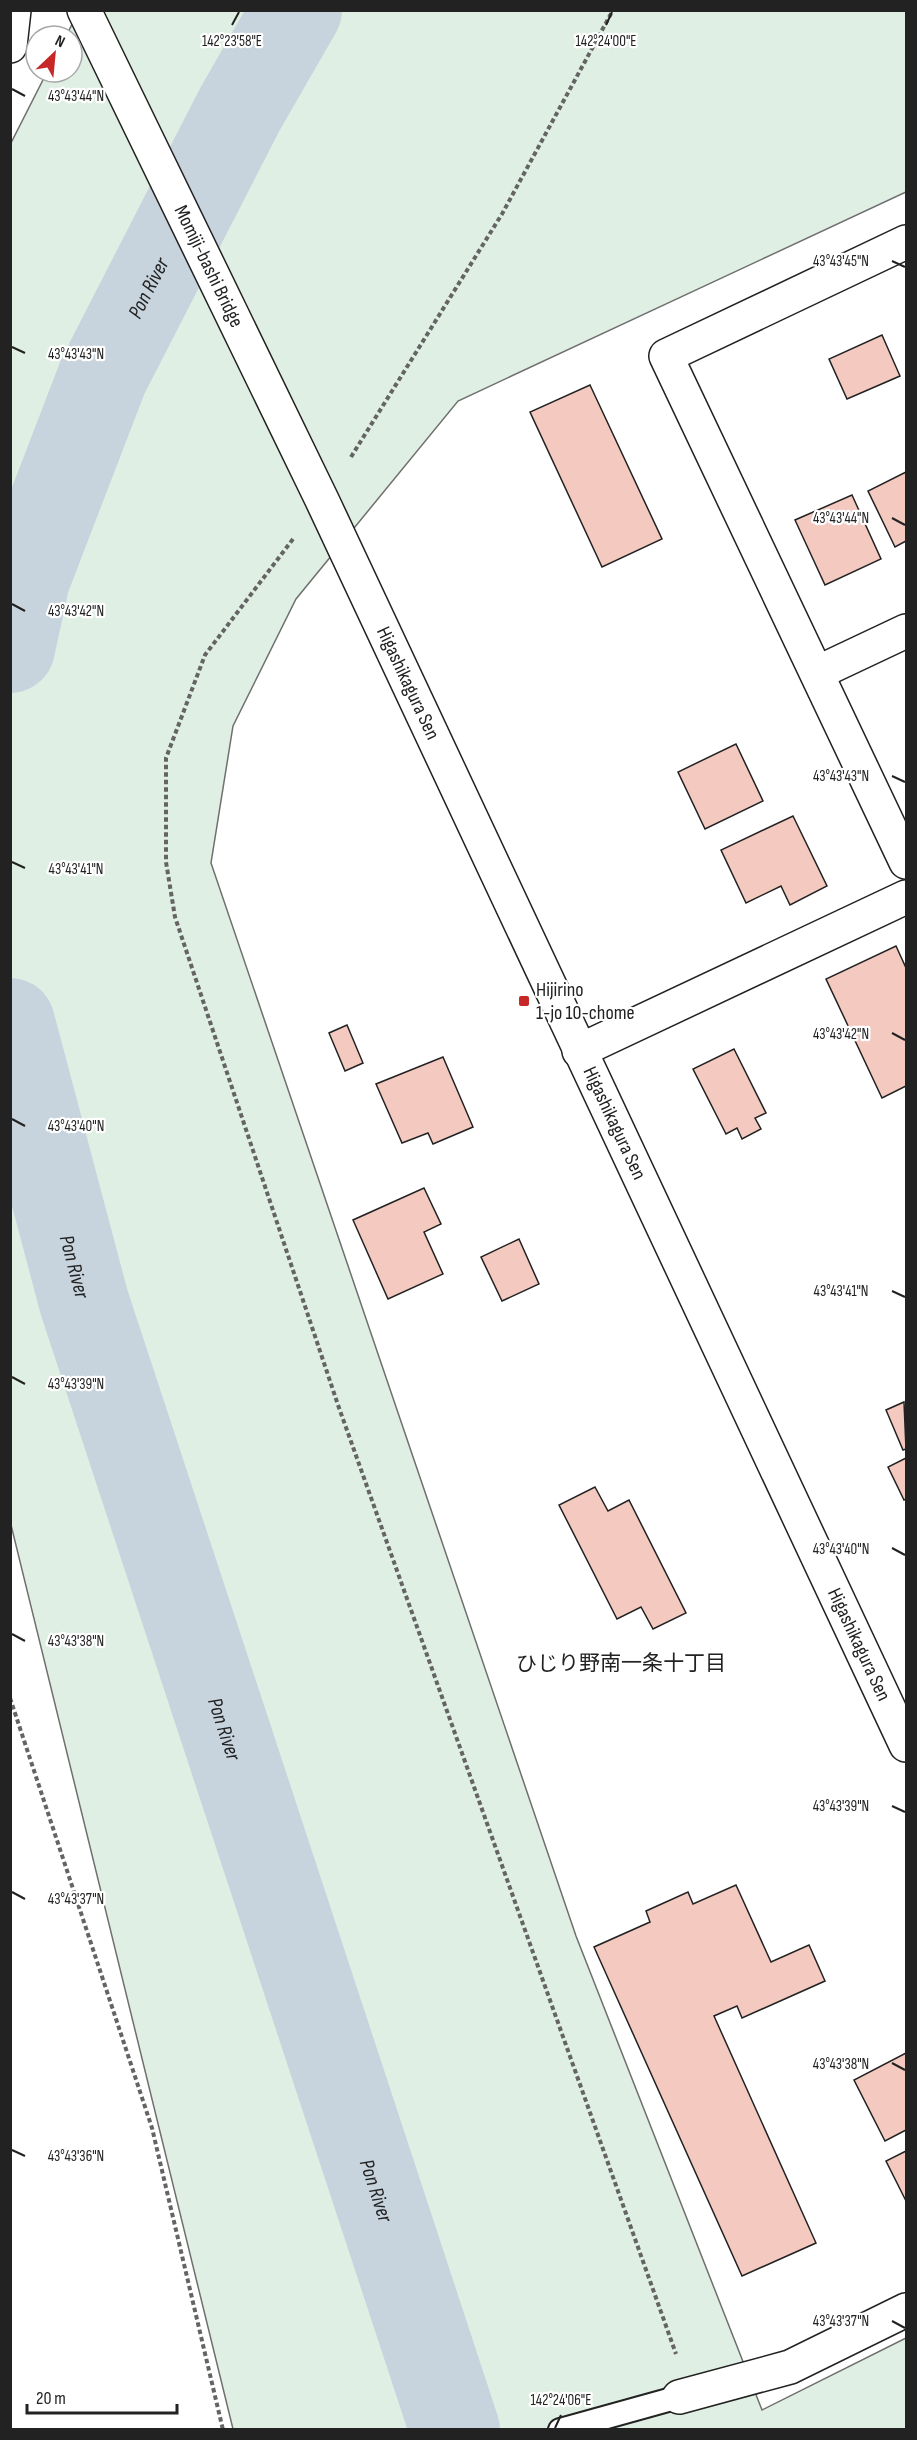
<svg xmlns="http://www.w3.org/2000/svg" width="917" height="2440" viewBox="0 0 917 2440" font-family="'Sofia Sans Condensed','Noto Sans JP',sans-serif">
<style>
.green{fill:#e0efe3;stroke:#6f6f6f;stroke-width:1.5}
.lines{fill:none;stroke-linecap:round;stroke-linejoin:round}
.river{stroke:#c7d3dd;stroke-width:90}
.building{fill:#f3c9c0;stroke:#222;stroke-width:1.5}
.lane-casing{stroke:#222;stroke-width:26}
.street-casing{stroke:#222;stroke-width:36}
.secondary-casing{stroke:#222;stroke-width:36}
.path{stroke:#646464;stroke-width:4;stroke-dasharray:4.5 3;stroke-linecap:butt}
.lane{stroke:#fff;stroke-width:22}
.street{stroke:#fff;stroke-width:33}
.secondary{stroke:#fff;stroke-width:33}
.ticks{fill:none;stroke:#222;stroke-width:2}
.poi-dot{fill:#c62828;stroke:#fff;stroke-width:2}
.labels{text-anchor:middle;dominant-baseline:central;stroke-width:4.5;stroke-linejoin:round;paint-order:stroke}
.street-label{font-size:20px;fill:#222;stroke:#fff}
.poi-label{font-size:20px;fill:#222;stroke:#fff;text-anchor:start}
.water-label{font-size:21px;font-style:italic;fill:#222;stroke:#fff}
.neighbourhood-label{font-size:21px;fill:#222;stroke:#fff}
.ticks-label{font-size:15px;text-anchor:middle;fill:#222;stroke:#fff;stroke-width:4.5;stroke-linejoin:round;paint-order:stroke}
</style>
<rect width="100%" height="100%" fill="#fff"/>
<polygon class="green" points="79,11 906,11 906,192 458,401 296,599 233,726 211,863 576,1936 762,2410 906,2338 906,2429 233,2429 11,1525 10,145 47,72 72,72 72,36 66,36"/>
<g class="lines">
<g class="river">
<path id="s1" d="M10,648L25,579L103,376L240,109L297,10"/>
<path id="s2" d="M10,1023L84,1302L455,2430"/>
</g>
</g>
<g class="building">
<polygon points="882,335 900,376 847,399 829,359"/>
<polygon points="590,385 662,539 602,567 530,412"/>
<polygon points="906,472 906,541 895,547 868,491"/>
<polygon points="852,495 881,559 825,585 795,520"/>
<polygon points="736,744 763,801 705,829 678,772"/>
<polygon points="793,816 827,886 790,905 781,886 746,903 721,850"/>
<polygon points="896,946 906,968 906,1086 882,1098 826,979"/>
<polygon points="347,1025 363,1063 345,1071 329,1033"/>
<polygon points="734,1049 766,1113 755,1118 761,1129 742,1139 737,1128 726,1134 693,1069"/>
<polygon points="443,1057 473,1127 433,1144 428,1133 402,1143 376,1084"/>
<polygon points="424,1188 441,1224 424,1232 443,1274 388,1299 353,1220"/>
<polygon points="519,1239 539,1284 502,1301 481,1257"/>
<polygon points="904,1402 906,1449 903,1450 886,1410"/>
<polygon points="906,1458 906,1499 904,1500 888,1467"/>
<polygon points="595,1487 608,1511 629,1500 686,1613 653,1629 641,1607 617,1619 559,1505"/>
<polygon points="736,1885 771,1962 809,1945 825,1981 742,2018 737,2006 714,2016 816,2243 742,2276 594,1947 650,1922 646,1911 688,1892 693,1904"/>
<polygon points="906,2053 906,2130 885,2141 854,2080"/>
<polygon points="906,2151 906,2201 886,2161"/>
</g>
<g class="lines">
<g class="lane-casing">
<polyline id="lane" points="560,2430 679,2397"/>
</g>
<g class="street-casing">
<g id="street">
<polyline points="906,242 666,356 906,862"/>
<polyline points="817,673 906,631"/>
<polyline points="579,1051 906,897"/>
<polyline points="679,2397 790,2367 906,2310"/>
</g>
</g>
<g class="secondary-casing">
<g id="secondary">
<path id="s3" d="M84,10L322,500L906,1745"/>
<polyline points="10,46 14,10"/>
</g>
</g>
<g class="path">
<polyline points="351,457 502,214 613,10"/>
<polyline points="293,539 205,655 166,758 166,862 175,917 338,1405 676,2354"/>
<polyline points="10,1698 152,2128 223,2430"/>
</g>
<use href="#lane" class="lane"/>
<use href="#street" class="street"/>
<use href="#secondary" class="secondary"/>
</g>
<path class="ticks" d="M232,25L239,12M606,25L612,12M12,89L25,96M892,261L905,267M12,347L25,353M892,518L905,525M12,604L25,611M892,776L905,782M12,862L25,868M892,1033L905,1040M12,1119L25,1126M892,1291L905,1297M12,1377L25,1384M892,1548L905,1555M12,1634L25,1641M892,1806L905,1812M12,1892L25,1899M892,2063L905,2070M12,2150L25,2156M892,2321L905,2328M555,2428L561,2415"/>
<rect class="poi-dot" x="518" y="995" width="12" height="12" rx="3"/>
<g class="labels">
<g class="street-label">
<text stroke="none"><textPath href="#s3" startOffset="285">Momiji-bashi Bridge</textPath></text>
<text stroke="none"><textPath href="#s3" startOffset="747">Higashikagura Sen</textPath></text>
<text stroke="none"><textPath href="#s3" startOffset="1233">Higashikagura Sen</textPath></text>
<text stroke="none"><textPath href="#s3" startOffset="1809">Higashikagura Sen</textPath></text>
</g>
<g class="poi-label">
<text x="536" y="990">Hijirino<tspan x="536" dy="23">1-jo 10-chome</tspan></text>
</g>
<g class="water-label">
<text stroke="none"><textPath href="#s1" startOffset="387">Pon River</textPath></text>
<text stroke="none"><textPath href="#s2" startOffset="252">Pon River</textPath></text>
<text stroke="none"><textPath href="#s2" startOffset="738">Pon River</textPath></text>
<text stroke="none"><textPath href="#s2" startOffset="1224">Pon River</textPath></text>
</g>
<g class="neighbourhood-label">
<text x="621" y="1663">ひじり野南一条十丁目</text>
</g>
</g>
<g class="ticks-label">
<text x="606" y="46">142°24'00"E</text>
<text x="232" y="46">142°23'58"E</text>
<text x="76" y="101">43°43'44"N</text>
<text x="841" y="266">43°43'45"N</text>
<text x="76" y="359">43°43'43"N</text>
<text x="841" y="523">43°43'44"N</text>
<text x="76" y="616">43°43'42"N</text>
<text x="841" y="781">43°43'43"N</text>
<text x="76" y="874">43°43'41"N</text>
<text x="841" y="1039">43°43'42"N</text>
<text x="76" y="1131">43°43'40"N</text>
<text x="841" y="1296">43°43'41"N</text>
<text x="76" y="1389">43°43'39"N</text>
<text x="841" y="1554">43°43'40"N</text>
<text x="76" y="1646">43°43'38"N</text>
<text x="841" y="1811">43°43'39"N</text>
<text x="76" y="1904">43°43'37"N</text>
<text x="841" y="2069">43°43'38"N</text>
<text x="76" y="2161">43°43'36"N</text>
<text x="841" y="2326">43°43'37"N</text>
<text x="561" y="2405">142°24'06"E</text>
</g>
<rect width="917" height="2440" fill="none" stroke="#222222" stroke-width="24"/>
<g transform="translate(54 54) rotate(26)"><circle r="28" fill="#ffffff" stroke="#a7a7a7" stroke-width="1.5"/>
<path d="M0-4.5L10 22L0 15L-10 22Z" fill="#c62828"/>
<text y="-9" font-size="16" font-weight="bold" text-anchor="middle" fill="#222222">N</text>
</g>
<path d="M27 2404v9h150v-9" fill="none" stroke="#222222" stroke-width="3"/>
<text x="36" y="2404" font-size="18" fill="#222222" stroke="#ffffff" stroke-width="4.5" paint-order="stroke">20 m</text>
</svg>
